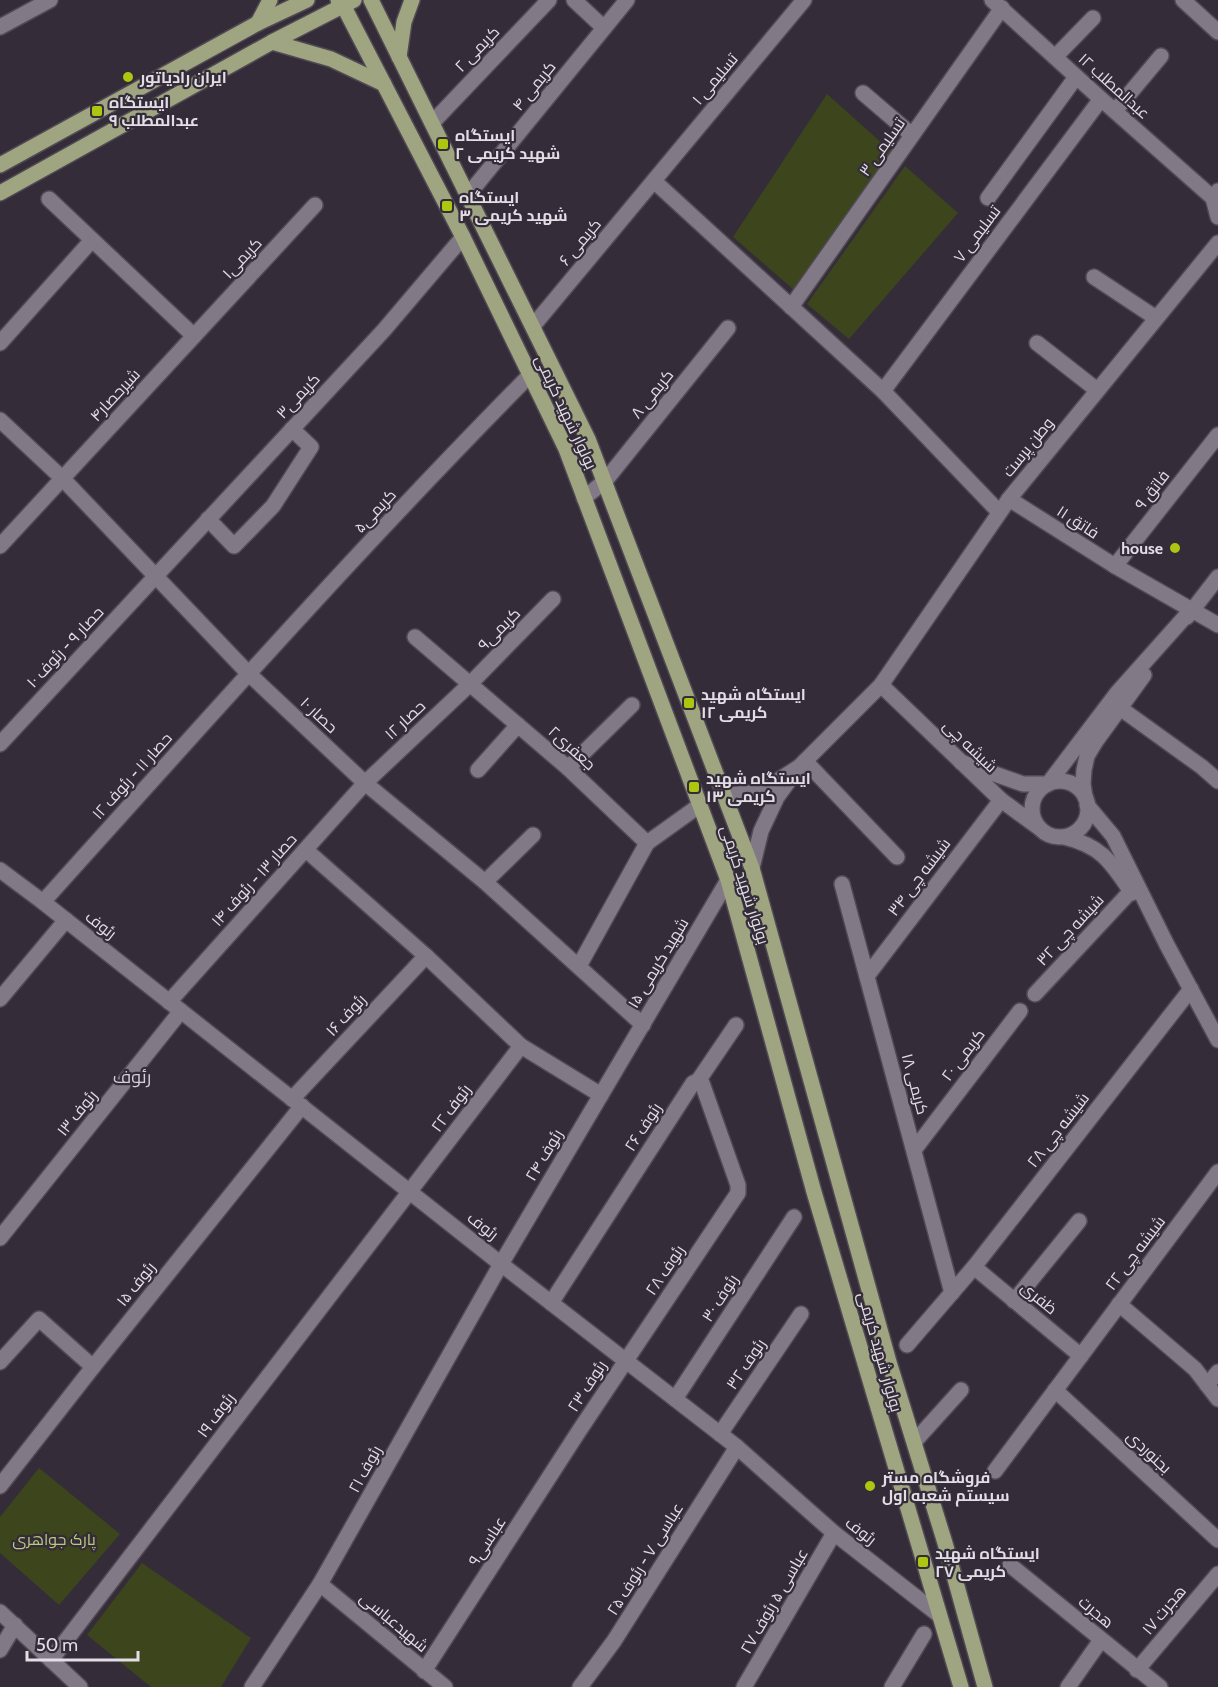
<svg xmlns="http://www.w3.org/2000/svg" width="1218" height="1687" viewBox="0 0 1218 1687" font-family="Cabin,Cairo,sans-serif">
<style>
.green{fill:#3d451d}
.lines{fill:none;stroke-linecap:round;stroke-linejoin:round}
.minor-casing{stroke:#504953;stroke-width:18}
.major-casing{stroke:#504953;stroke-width:18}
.minor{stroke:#827987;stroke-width:15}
.major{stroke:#9fa580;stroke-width:15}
.poi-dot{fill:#adc60f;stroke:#342c38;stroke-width:2}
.labels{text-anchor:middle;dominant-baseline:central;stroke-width:4.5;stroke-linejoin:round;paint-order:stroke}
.street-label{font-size:16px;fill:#e3dee6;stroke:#342c38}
.poi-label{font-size:16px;font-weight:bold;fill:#e3dee6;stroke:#342c38;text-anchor:start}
.park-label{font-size:16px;fill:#b9ca7c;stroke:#342c38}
.neighbourhood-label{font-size:18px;fill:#d7ccdc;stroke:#342c38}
</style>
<rect width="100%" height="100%" fill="#342c38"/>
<g class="green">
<polygon points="827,94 892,152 794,290 733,237"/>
<polygon points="905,166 958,213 849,339 807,304"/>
<polygon points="39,1468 120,1534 59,1605 0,1553 0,1517"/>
<polygon points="142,1563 251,1638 221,1687 151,1687 87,1635"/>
</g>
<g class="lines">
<g class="minor-casing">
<g id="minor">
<polyline points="574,0 604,28"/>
<polyline points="992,0 1101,99 1213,198"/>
<polyline points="1183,0 1218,32"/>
<polyline points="0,27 50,0"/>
<polyline points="1055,57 1093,18"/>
<polyline points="863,93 912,135"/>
<polyline points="1115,111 1161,56"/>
<polyline points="432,123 549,0"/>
<polyline points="654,181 883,391 999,512"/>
<polyline points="1218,191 1213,198 1218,217"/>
<polyline points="468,195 627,0"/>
<polyline points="988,198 1076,77"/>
<polyline points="49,199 194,336"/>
<polyline points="1094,277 1156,318"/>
<polyline points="791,307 1002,8"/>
<polyline points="533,326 804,0"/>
<polyline points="0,343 92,240"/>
<polyline points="1037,343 1097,390"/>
<polyline points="883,391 1101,99"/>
<polyline points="0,420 62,478 248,673 365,783 485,882 643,1025"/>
<polyline points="584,498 605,481 728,328"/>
<polyline points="1009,499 1115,566 1218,625"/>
<polyline points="208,519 234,546 273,506 311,447 292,429"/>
<polyline points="0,546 315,205"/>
<polyline points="1115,566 1218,435"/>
<polyline points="1187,617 1218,577"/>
<polyline points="415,637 568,768 647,843"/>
<polyline points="881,685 1001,800 1038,827"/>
<polyline points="1120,708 1202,767 1218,781"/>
<polyline points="0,744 384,330 463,237"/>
<polyline points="805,761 897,857"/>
<polyline points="961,762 1023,784 1048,784 1117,693 1192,609"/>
<polyline points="799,767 881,685 1009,499 1218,243"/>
<polyline points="568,768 632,705"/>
<polyline points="478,770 518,725"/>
<circle cx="1060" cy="809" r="28"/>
<polyline points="725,795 760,792 799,767 777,797 761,831 752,868"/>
<polyline points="1085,797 1083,784 1084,770 1087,756 1096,741 1144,675"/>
<polyline points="1087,805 1113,836 1167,945 1218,1040"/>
<path d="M1064,837C1102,846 1111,862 1132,893"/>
<polyline points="306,850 426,956 521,1046 601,1095"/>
<polyline points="0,870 43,902 501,1264 737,1447 834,1533 939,1615"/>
<polyline points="485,882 533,835"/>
<polyline points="842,884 952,1293"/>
<path d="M43,902C203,724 362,545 530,375"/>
<polyline points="579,966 647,843 700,805"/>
<polyline points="867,976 1001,800"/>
<polyline points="1035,994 1131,891"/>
<polyline points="0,999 66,920"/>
<polyline points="169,1002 365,783 470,684 553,599"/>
<polyline points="698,1081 736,1025"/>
<polyline points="292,1099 426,956"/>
<polyline points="914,1150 1020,1011"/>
<polyline points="0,1238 181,1011"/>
<polyline points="974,1267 1081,1356"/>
<polyline points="1014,1301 1079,1221"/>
<polyline points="1119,1304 1195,1369 1218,1399"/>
<polyline points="907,1345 974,1267 1191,989"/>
<polyline points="0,1362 39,1319 93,1367"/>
<polyline points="1207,1385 1218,1372"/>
<polyline points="1055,1390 1218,1540"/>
<polyline points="675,1399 794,1217"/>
<polyline points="720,1434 801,1314"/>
<polyline points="915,1441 961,1390"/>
<polyline points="995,1471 1218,1172"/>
<polyline points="0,1486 93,1367 302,1106"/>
<polyline points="1010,1565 1160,1687"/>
<polyline points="320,1584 445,1687"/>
<polyline points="0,1612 80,1687"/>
<polyline points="0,1650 15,1625"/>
<polyline points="51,1660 521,1046"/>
<polyline points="1137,1670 1218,1574"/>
<polyline points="424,1671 579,1431 738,1193 738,1185 702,1083 698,1081 693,1083 551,1303"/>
<polyline points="252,1687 320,1584 501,1264 728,880"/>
<polyline points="580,1687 614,1641 737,1447"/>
<polyline points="744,1687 834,1533"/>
<polyline points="892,1687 924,1634"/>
<polyline points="1068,1687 1101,1640"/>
</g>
</g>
<g class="major-casing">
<g id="major">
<polyline points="338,0 343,5 463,237 566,449 728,880 814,1192 961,1687"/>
<polyline points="371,0 588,439 752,868 889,1362 945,1543 985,1687"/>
<polyline points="258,23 270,0"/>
<polyline points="272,42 331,59 384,84"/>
<polyline points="399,57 404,22 412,0"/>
<polyline points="0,165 258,23 307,0"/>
<polyline points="0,193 272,42 354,0"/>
</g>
</g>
<use href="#minor" class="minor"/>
<use href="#major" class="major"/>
</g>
<g class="poi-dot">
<circle cx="128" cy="77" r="6"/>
<rect x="91" y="105" width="12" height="12" rx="3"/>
<rect x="437" y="138" width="12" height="12" rx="3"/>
<rect x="441" y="200" width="12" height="12" rx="3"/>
<circle cx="1175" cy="548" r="6"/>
<rect x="683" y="697" width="12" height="12" rx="3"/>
<rect x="688" y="781" width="12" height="12" rx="3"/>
<circle cx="870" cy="1486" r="6"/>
<rect x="917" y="1556" width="12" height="12" rx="3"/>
</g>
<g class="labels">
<g class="street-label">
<text transform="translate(477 49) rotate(-46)">کریمی ۲</text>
<text transform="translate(715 79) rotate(-50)">تسلیمی ۱</text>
<text transform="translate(534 86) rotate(-51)">کریمی ۴</text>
<text transform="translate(1114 86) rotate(42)">عبدالمطلب ۱۲</text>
<text transform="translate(882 147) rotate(-55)">تسلیمی ۳</text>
<text transform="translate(977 234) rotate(-53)">تسلیمی ۷</text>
<text transform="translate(580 242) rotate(-50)">کریمی ۶</text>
<text transform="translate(242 258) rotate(-47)">کریمی۱</text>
<text transform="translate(652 394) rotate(-51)">کریمی ۸</text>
<text transform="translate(115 395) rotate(-47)">شیرحصار۴</text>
<text transform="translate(298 396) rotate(-47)">کریمی۳</text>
<text transform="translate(566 412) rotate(65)">بولوار شهید کریمی</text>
<text transform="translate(1028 447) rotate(-51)">وطن پرست</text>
<text transform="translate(1152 490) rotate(-52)">فاتق ۹</text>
<text transform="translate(375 511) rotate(-47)">کریمی۵</text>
<text transform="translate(1078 522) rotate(33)">فاتق ۱۱</text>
<text transform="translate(499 629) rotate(-45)">کریمی۹</text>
<text transform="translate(65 647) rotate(-47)">حصار ۹ - رئوف ۱۰</text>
<text transform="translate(319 715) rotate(43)">حصار ۱۰</text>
<text transform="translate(405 720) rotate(-43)">حصار ۱۲</text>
<text transform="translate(970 746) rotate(44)">شیشه چی</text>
<text transform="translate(572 748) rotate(42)">جعفری۲</text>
<text transform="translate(132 776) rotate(-48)">حصار ۱۱ - رئوف ۱۲</text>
<text transform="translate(919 877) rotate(-53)">شیشه چی ۳۴</text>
<text transform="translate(254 880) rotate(-48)">حصار ۱۳ - رئوف ۱۴</text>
<text transform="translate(745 885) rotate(72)">بولوار شهید کریمی</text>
<text transform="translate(101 925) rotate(38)">رئوف</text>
<text transform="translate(1070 930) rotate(-47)">شیشه چی ۳۲</text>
<text transform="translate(658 963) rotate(-59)">شهید کریمی ۱۵</text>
<text transform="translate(346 1015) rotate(-47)">رئوف ۱۶</text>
<text transform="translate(963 1055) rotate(-53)">کریمی ۲۰</text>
<text transform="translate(915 1084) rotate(75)">کریمی ۱۸</text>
<text transform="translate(451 1108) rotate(-53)">رئوف ۲۲</text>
<text transform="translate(77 1113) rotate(-51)">رئوف ۱۳</text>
<text transform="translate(643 1127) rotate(-57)">رئوف ۲۶</text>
<text transform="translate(1058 1130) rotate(-52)">شیشه چی ۲۸</text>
<text transform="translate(544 1155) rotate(-59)">رئوف ۲۴</text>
<text transform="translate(483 1226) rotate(38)">رئوف</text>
<text transform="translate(1135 1253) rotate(-53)">شیشه چی ۲۲</text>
<text transform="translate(665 1270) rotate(-56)">رئوف ۲۸</text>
<text transform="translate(136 1284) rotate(-51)">رئوف ۱۵</text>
<text transform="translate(720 1298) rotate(-57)">رئوف ۳۰</text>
<text transform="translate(1039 1298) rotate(40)">ظفری</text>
<text transform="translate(880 1352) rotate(74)">بولوار شهید کریمی</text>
<text transform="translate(746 1364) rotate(-56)">رئوف ۳۲</text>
<text transform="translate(587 1386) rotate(-57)">رئوف ۲۳</text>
<text transform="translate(216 1415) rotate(-53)">رئوف ۱۹</text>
<text transform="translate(1149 1452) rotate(43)">بجنوردی</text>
<text transform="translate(365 1469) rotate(-61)">رئوف ۲۱</text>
<text transform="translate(861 1531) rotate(38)">رئوف</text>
<text transform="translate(487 1541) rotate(-57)">عباسی۹</text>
<text transform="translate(645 1559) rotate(-58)">عباسی ۷ - رئوف ۲۵</text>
<text transform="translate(774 1601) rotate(-60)">عباسی ۵ رئوف ۲۷</text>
<text transform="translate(1164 1610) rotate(-50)">هجرت ۱۷</text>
<text transform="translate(1096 1612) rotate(40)">هجرت</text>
<text transform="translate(394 1622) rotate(40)">شهیدعباسی</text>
</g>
<g class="poi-label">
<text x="140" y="77">ایران رادیاتور</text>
<text x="109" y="102">ایستگاه<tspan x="109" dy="18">عبدالمطلب ۹</tspan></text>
<text x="455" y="135">ایستگاه<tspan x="455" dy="18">شهید کریمی ۲</tspan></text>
<text x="459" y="197">ایستگاه<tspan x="459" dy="18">شهید کریمی ۳</tspan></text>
<text x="1163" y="548" text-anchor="end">house</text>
<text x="701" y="694">ایستگاه شهید<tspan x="701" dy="18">کریمی ۱۲</tspan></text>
<text x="706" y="778">ایستگاه شهید<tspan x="706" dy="18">کریمی ۱۳</tspan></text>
<text x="882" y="1477">فروشگاه مستر<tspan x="882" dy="18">سیستم شعبه اول</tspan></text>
<text x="935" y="1553">ایستگاه شهید<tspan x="935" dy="18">کریمی ۲۷</tspan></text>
</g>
<g class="park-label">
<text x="54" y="1539">پارک جواهری</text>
</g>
<g class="neighbourhood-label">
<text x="132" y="1077">رئوف</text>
</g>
</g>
<path d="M27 1651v9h111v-9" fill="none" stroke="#e3dee6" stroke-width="3"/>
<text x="36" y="1651" font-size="18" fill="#e3dee6" stroke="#342c38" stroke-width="4.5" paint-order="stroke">50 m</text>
</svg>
